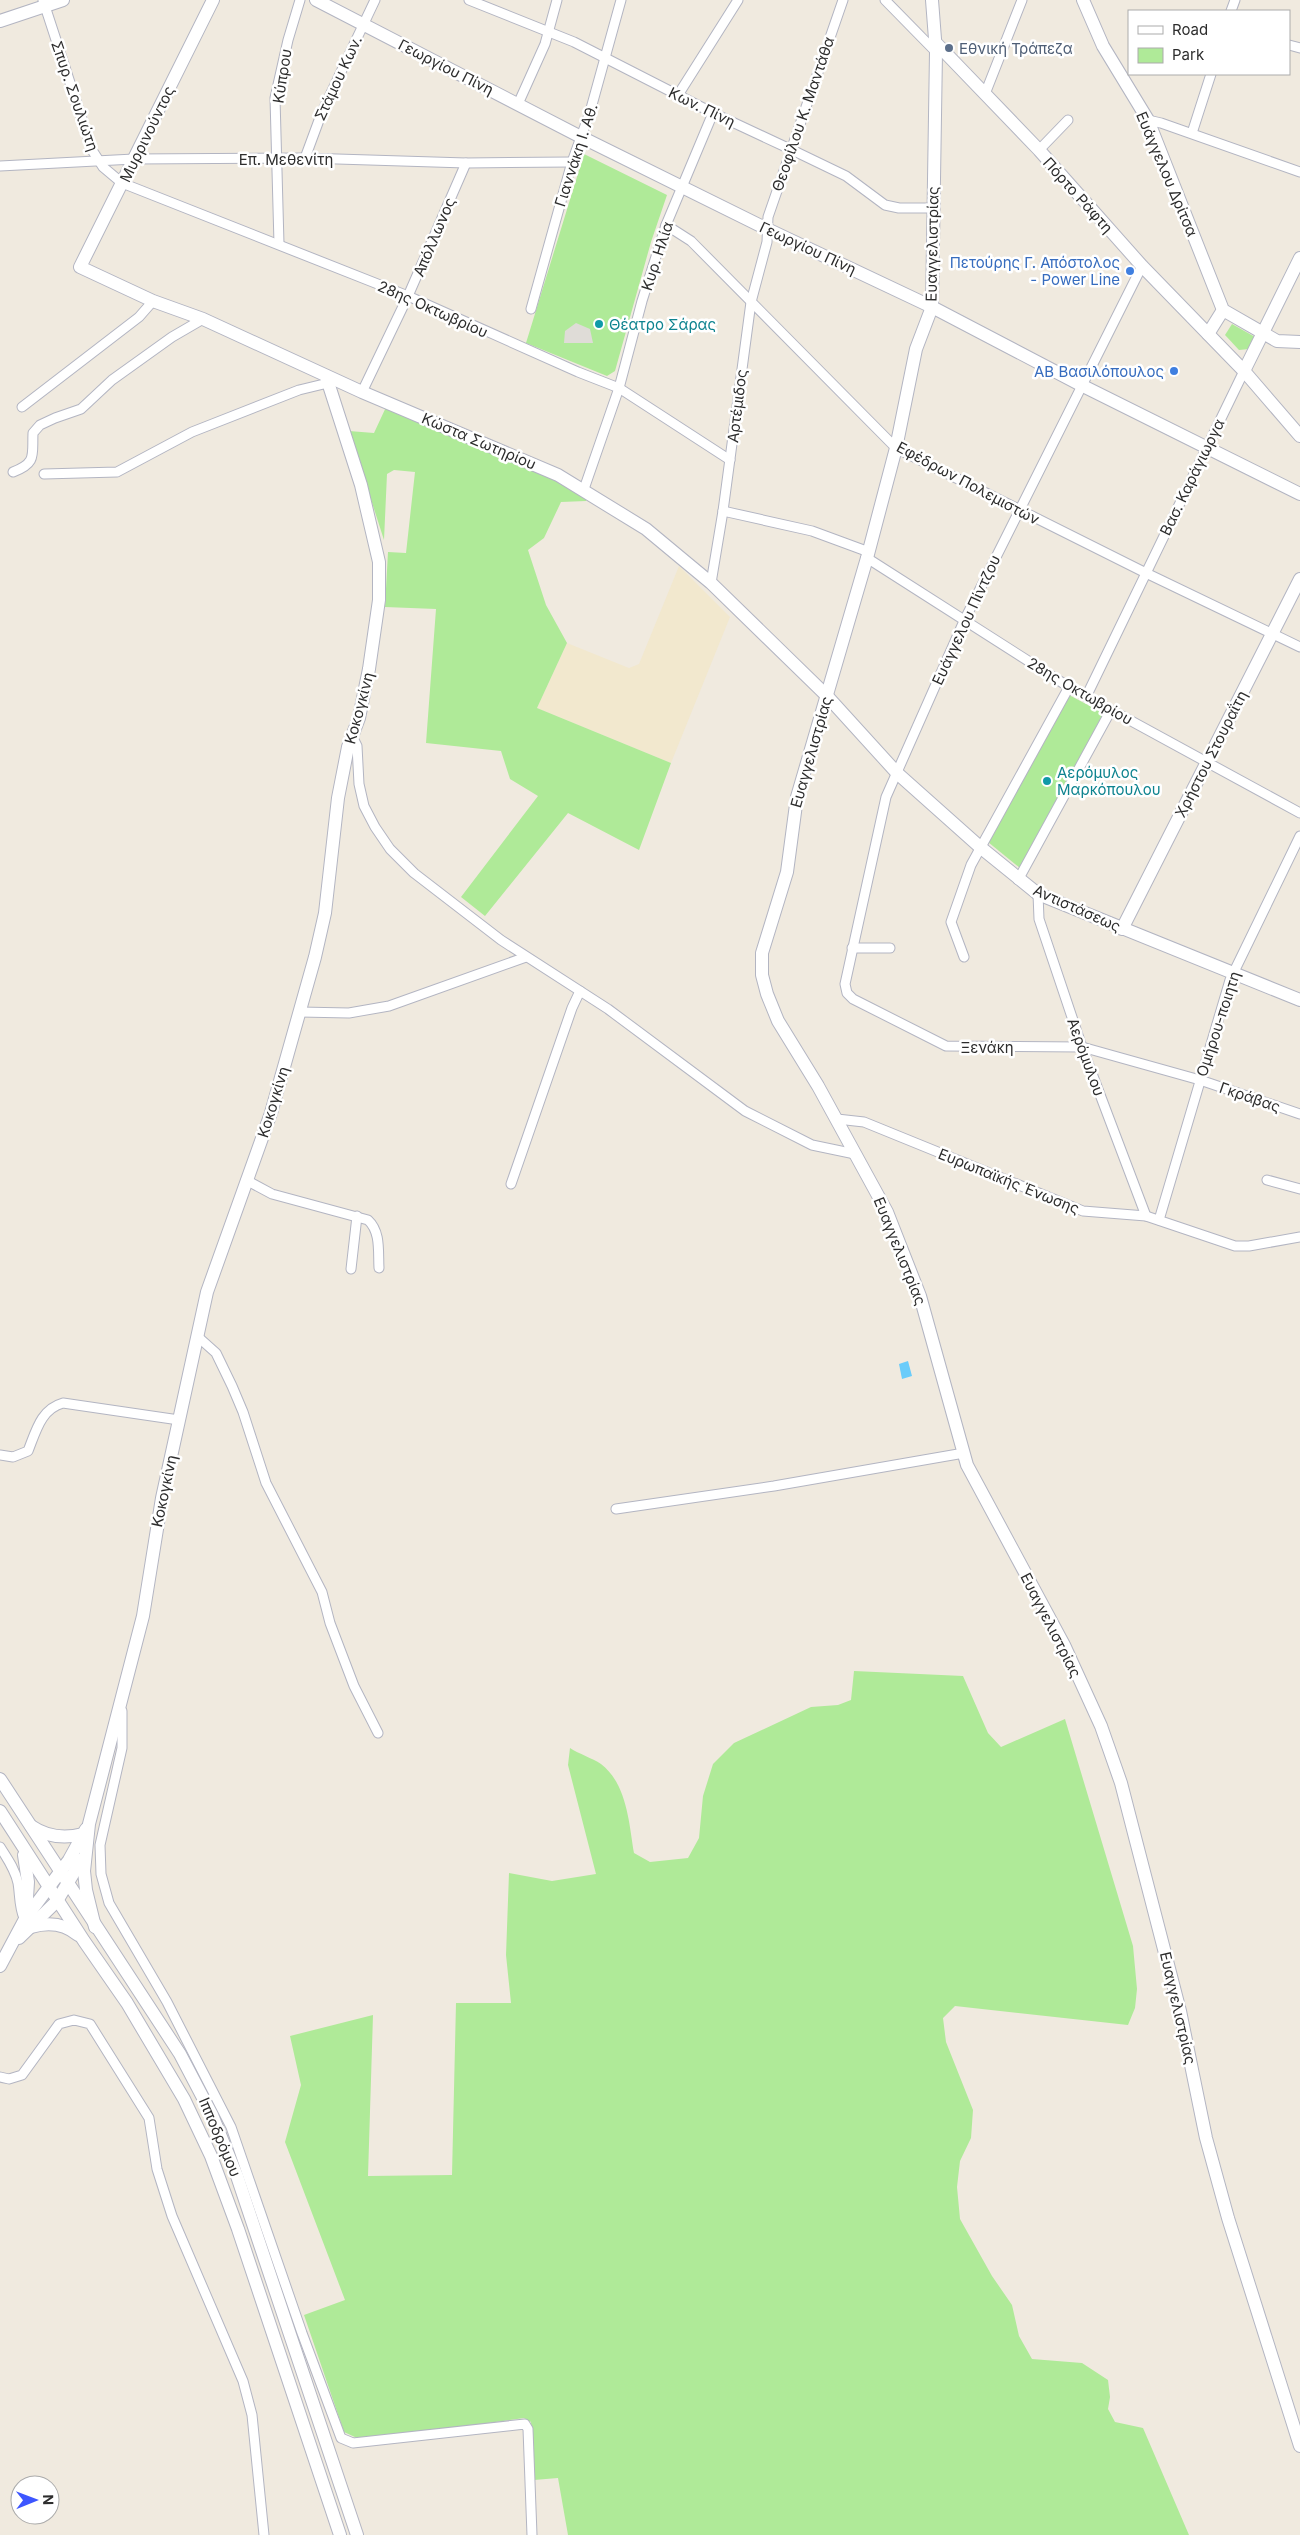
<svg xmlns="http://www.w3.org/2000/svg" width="1300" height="2535" viewBox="0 0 1300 2535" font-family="Inter,sans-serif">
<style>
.education{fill:#f2e8ce}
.green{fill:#afea98}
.plaza{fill:#dfdcd7}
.water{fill:#6accfa}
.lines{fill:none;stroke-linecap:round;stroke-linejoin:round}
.street-casing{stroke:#b3b5c2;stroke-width:11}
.secondary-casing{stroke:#b3b5c2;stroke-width:14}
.street{stroke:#fff;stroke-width:9}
.secondary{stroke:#fff;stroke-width:12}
.service-dot{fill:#5c6f8a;stroke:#fff;stroke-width:2}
.shop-dot{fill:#3f7fe0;stroke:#fff;stroke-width:2}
.culture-dot{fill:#0f9aa8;stroke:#fff;stroke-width:2}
.labels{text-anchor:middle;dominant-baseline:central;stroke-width:5;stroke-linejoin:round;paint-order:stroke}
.service-label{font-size:15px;fill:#4e5e75;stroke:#fff;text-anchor:start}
.street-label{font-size:15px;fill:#2d2d2d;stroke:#fff}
.shop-label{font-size:15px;fill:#366cbe;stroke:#fff;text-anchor:end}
.culture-label{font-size:15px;fill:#0d838f;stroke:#fff;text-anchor:start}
</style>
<rect width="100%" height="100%" fill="#f0eadf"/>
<polygon class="education" points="679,566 730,617 671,763 537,708 567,643 629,668 639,664"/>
<g class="green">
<polygon points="584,154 667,195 651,242 615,371 607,376 526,343"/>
<polygon points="1232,324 1255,337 1249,349 1239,350 1225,335"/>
<polygon points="387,405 586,493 586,501 561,502 544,538 528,550 546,605 567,643 537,708 671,763 639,850 568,813 485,916 461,897 538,796 510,779 501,751 426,743 436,609 385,607 388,552 406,553 415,472 394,470 387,474 384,540 349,431 374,433"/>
<polygon points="1069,695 1105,714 1020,868 988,842"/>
<path d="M854,1671L963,1676L988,1733L1001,1747L1065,1719L1133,1946L1137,1989L1135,2008L1128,2025L955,2006L943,2018L946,2042L973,2110L971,2138L960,2161L957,2187L960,2219L992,2276L1012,2305L1019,2336L1032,2359L1082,2363L1108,2380L1110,2397L1108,2409L1115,2422L1143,2428L1189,2535H568L558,2478L534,2480L531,2422L524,2418L453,2428L357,2438L344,2432L304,2315L345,2300L285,2142L301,2085L290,2036L373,2015L368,2176L452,2175L456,2003H511L506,1955L509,1873L552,1881L596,1874L568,1765L570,1748C579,1754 592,1758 601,1764C627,1784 629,1823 634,1853L650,1862L688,1858L699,1838L703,1796L713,1764L734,1743L811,1707L838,1705L851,1700Z"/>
</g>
<polygon class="plaza" points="576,323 590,329 593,343 564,343 565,331"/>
<polygon class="water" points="908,1361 912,1376 902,1379 899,1364"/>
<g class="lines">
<g class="street-casing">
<g id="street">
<polyline points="43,0 92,150 103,167 122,183 408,296 578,372 619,388 730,460"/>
<polyline points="469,0 574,42 713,113 790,149 846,176 885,205 899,208 932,208"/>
<polyline points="885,0 936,52"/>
<polyline points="1231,11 1235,0"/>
<polyline points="1289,45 1300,48"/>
<polyline points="985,94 1022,0"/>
<polyline points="678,95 738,0"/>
<polyline points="518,104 545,44 557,0"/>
<polyline points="1148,120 1161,123 1300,172"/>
<polyline points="1192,133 1211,74"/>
<polyline points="1039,150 1068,120"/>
<polyline points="305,158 322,112 375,0"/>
<polyline points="0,166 134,159 305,158 466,163 572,162"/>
<polyline points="666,225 691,241 896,448 1146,573 1300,647"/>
<polyline points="279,244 275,98 288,40 300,0"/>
<polyline points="1142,266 964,621 886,797 845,984 847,993 853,999 946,1046 1082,1047 1200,1080 1300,1114"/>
<polyline points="531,309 572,162 590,112 621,0"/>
<polyline points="362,392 408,296 466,163"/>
<polyline points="22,407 139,317 153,301"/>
<path d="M13,472C37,463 32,455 33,433L40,425L55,418L81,409L112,380L172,337L203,319"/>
<polyline points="44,474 117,472 192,432 299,390 328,383"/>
<polyline points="584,489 619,388 642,301 666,225 713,113"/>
<polyline points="723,511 812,531 869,552"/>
<polyline points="867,558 1069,687 1300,813"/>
<polyline points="711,583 723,511 751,302 767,242 768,217 843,0"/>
<polyline points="1086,697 1244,371"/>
<polyline points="352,736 357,746 359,784 364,806 375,827 390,849 414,873 501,940 608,1009 745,1111 812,1145 855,1154"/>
<polyline points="1018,880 1111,710"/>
<polyline points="1038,894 1039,919 1082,1047 1146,1216"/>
<polyline points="852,948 890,948"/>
<polyline points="964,957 951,922 971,865 1069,687"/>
<polyline points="300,1012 349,1013 389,1006 526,957"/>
<polyline points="837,1119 864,1122 1083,1211 1146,1216 1235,1246 1249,1246 1300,1237"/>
<path d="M246,1180L272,1194L368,1220C381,1232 378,1252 379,1268"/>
<polyline points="1267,1180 1300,1189"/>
<polyline points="511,1184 572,1008 580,991"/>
<polyline points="1159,1220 1230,980 1300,836"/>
<polyline points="351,1269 357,1216"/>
<polyline points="197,1336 216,1353 232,1386 243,1412 266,1483 322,1592 330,1623 354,1686 378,1733"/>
<path d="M0,1455L13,1457L28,1451C36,1431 41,1409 63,1403L179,1420"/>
<polyline points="616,1509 774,1486 964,1453"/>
<polyline points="122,1711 122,1748 100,1845 101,1874 109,1903 167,2002 231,2127 302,2333 341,2438 353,2443 525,2424 528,2429 532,2535"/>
<path d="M0,1847C7,1858 15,1869 18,1883C20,1895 19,1907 24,1918"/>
<polyline points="0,2077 9,2079 22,2075 59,2024 74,2020 90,2024 149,2118 157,2169 172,2216 243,2381 252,2415 264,2535"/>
</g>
</g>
<g class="secondary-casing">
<g id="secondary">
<polyline points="213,0 80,267 153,301 203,319 362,392 558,475 646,529 711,583 827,696 897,773 980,847 1038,894 1300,1000"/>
<polyline points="316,0 581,137 767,229 932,307 1081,385 1300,494"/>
<polyline points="932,0 936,52 932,307 916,349 896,448 867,558 797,797 787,872 762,953 762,975 767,994 778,1021 818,1086 887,1212 920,1296 967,1465 1064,1645 1101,1726 1121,1783 1180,2011 1206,2138 1228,2218 1300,2446"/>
<polyline points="1083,0 1103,46 1148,120 1223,310 1277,341 1300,342"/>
<polyline points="0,21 63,0"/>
<polyline points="936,43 1039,150 1142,266 1244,371 1300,436"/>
<polyline points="1208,334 1223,310"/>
<polyline points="1244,371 1300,258"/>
<polyline points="1122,929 1300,579"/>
<polyline points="0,1779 180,2054 212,2115 237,2176 357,2535"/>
<polyline points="0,1811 84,1941 127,2003 184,2099 211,2156 238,2229 340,2535"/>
<path d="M31,1826C47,1837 64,1839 83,1834"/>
<polyline points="24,1855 28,1882 26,1914"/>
<path d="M31,1927C48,1922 64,1923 78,1935"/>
<polyline points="95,1927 86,1890 84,1871 89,1824 143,1616 162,1498 207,1292 271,1113 315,957 325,913 338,798 348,747 359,718 369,669 379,600 379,562 361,485 326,376"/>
<polyline points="19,1938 57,1901 82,1859"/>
<polyline points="0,1966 25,1919 69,1860 86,1829"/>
</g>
</g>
<use href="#street" class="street"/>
<use href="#secondary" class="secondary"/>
</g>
<circle class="service-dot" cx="949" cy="48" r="5"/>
<g class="shop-dot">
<circle cx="1130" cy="271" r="5"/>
<circle cx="1174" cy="371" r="5"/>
</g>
<g class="culture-dot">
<circle cx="599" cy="324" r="5"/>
<circle cx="1047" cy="781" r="5"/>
</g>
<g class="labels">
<g class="service-label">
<text x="959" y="48">Εθνική Τράπεζα</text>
</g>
<g class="street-label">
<text transform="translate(446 67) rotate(27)">Γεωργίου Πίνη</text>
<text transform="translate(282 76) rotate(-81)">Κύπρου</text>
<text transform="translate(338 78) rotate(-65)">Στάμου Κων.</text>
<text transform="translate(75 96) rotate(71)">Σπυρ. Σουλιώτη</text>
<text transform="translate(702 107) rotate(26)">Κων. Πίνη</text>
<text transform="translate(803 114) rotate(-71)">Θεοφίλου Κ. Μαντάθα</text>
<text transform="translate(147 134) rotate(-64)">Μυρρινούντος</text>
<text transform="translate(576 155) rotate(-72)">Γιαννάκη Ι. Αθ.</text>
<text x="286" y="159">Επ. Μεθενίτη</text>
<text transform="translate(1167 174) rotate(67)">Ευάγγελου Δρίτσα</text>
<text transform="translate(1078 195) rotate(48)">Πόρτο Ράφτη</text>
<text transform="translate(434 237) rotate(-67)">Απόλλωνος</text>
<text transform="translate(932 244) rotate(-89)">Ευαγγελιστρίας</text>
<text transform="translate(808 248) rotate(25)">Γεωργίου Πίνη</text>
<text transform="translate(657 256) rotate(-72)">Κυρ. Ηλία</text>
<text transform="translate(433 309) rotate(24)">28ης Οκτωβρίου</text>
<text transform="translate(737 406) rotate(-83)">Αρτέμιδος</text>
<text transform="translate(479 441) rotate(23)">Κώστα Σωτηρίου</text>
<text transform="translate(1192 477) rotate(-64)">Βασ. Καράγιωργα</text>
<text transform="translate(968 483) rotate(28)">Εφέδρων Πολεμιστών</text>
<text transform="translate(966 620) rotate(-65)">Ευάγγελου Πίντζου</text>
<text transform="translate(1080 691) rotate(30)">28ης Οκτωβρίου</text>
<text transform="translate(359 708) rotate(-75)">Κοκογκίνη</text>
<text transform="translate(811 752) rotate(-74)">Ευαγγελιστρίας</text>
<text transform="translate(1211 754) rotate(-63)">Χρήστου Στουραΐτη</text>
<text transform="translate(1077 908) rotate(24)">Αντιστάσεως</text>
<text transform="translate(1218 1024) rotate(-72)">Ομήρου-ποιητη</text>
<text x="987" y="1047">Ξενάκη</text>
<text transform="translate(1086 1057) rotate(70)">Αερόμυλου</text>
<text transform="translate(1250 1097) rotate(19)">Γκράβας</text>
<text transform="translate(273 1102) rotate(-73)">Κοκογκίνη</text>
<text transform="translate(1009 1181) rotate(22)">Ευρωπαϊκής Ένωσης</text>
<text transform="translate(900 1251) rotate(68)">Ευαγγελιστρίας</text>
<text transform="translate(164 1491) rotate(-78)">Κοκογκίνη</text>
<text transform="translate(1051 1625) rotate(63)">Ευαγγελιστρίας</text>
<text transform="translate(1178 2008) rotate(77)">Ευαγγελιστρίας</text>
<text transform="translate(220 2137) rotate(67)">Ιπποδρόμου</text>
</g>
<g class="shop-label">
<text x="1120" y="262">Πετούρης Γ. Απόστολος<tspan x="1120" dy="17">- Power Line</tspan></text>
<text x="1164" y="371">ΑΒ Βασιλόπουλος</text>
</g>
<g class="culture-label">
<text x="609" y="324">Θέατρο Σάρας</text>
<text x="1057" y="772">Αερόμυλος<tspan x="1057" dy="17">Μαρκόπουλου</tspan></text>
</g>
</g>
<rect x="1128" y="10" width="162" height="65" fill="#ffffff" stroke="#ababab"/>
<rect x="1138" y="26" width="25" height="8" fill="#ffffff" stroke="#ababab"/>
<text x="1172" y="35" font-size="15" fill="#2d2d2d">Road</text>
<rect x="1138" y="48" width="25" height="15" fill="#afea98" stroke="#ababab"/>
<text x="1172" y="60" font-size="15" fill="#2d2d2d">Park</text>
<g transform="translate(35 2500) rotate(89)"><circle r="24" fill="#ffffff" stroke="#ababab"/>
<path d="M0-4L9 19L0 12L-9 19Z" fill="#3d56ff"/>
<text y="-8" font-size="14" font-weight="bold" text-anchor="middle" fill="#2d2d2d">N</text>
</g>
</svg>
